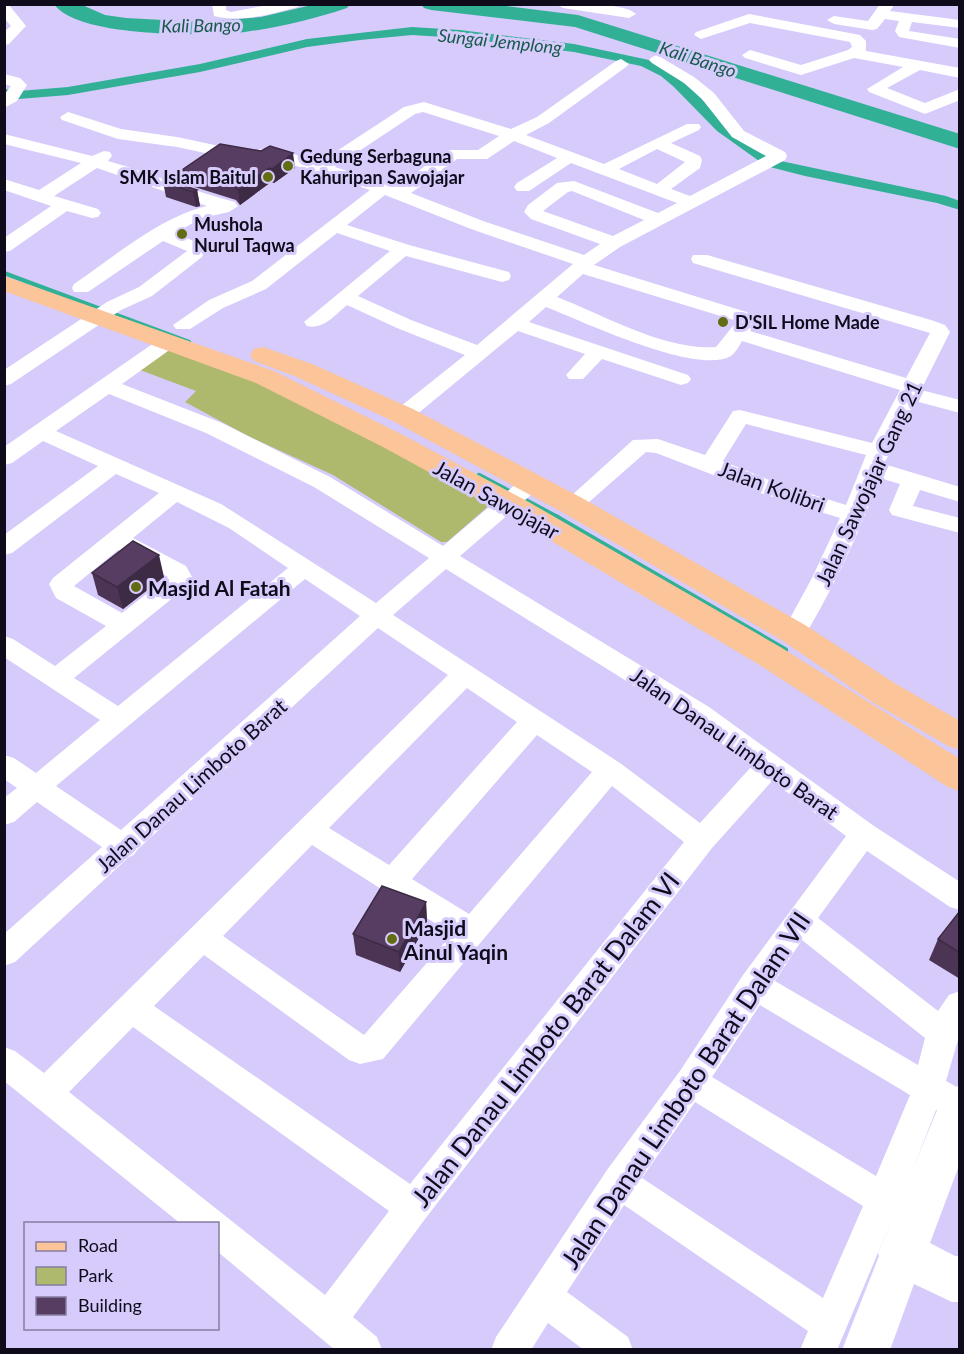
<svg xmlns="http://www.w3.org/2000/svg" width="964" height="1354" viewBox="0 0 964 1354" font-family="Lato,sans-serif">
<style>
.green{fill:#aeb96e}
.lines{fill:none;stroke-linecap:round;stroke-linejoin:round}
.stream-far1{stroke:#31b096;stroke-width:4.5}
.stream{stroke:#31b096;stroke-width:6}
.canal{fill:#31b096;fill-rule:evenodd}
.river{fill:#31b096;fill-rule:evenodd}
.street{fill:#fff;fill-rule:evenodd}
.secondary{fill:#fff;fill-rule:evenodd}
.primary{fill:#fbc499;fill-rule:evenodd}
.wall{fill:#4b3454}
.shaded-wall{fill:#3d2b45}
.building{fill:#573d62;stroke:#3d2b45;stroke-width:1.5}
.poi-dot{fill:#626c12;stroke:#d6cbfb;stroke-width:2}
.labels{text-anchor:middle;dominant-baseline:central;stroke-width:6;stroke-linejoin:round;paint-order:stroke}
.far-water-label{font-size:18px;font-style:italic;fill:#175a4c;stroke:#d6cbfb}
.far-poi-label{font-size:18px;font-weight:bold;fill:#100b1b;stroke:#d6cbfb;text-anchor:start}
.street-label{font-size:21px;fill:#100b1b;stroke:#d6cbfb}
.poi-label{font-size:21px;font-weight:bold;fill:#100b1b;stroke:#d6cbfb;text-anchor:start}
.near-street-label{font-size:26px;fill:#100b1b;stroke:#d6cbfb}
</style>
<rect width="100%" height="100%" fill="#d6cbfb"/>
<polygon class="green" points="170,347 242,373 492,503 447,542 441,542 333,475 248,436 185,402 196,391 140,370"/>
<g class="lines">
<g class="stream-far1">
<polyline points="4,273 189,342"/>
<polyline points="479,475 559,518"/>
</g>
<polyline class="stream" points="556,517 785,650"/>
<polygon class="canal" points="412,27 460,30 574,44 649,60 669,70 684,81 727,125 776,160 946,196 960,201 960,210 937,203 805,176 766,166 717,131 674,87 661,76 641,66 574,52 460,38 412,35 360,40 307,47 200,72 68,95 19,99 4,97 4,89 19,91 68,87 200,64 307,39"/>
<g class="river">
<path d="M54,4H80L105,15L126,18L201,22L261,17L316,4H350L347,8C314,19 280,27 245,32C207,36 77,38 54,4Z"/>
<polygon points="421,4 490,4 578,15 960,134 960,149 575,27 431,10 424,8"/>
</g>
<g class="street">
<polygon points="4,4 9,5 26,26 9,44 4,45 4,32 11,26 4,18"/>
<path d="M212,4H226V10L231,12L273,4H300L298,7C270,14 243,23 214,16Z"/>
<path d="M556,4C574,4 624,2 636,14L629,18L563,8Z"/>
<polygon points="880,4 895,4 890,11 960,20 960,28 912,22 909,31 960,39 960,48 899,37 895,31 899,21 885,19 877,29 872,30 834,24 827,20 834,16 868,21"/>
<polygon points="749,14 860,35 866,41 866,51 960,68 960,78 920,70 887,88 925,103 960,89 960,100 925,114 869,92 867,89 903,67 854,58 801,75 745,58 742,55 750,50 801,65 848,50 852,47 850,42 750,23 701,39 694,35 696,32"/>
<path d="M657,55L694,77L714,93L744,131L785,152L787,156L785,160L620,247L594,265L753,314L757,321L750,331L906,378L930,333L693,263L691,259L693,255H707L931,320L945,325L950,332L921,390L960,400V413L915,401L884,464L960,487V502L920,490L913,506L960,518V533L892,515L889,510L900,484L879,478C860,533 833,588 803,639L794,642L785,639L782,633L812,578L840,518L763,494L656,453L646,452L580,510L572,512L564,510L561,505L633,440L658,439L705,455L733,411L740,410L872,443L900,390L742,341C739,346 736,352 731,356C697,376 582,321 546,307L529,322L688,375L691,379L688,383L681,385L602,359L583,379H569L566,375L585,354L518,331L410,420L403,421L396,420L392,415L396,410L465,355L397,328L347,305C335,315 323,330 307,326L304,322L390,251L337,233L266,289L223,308L190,329H176L173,325L209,300L252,281L370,190L269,157L247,162L177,147L118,139L62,120L60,117L68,112L121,129L177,137L247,152L270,147L320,162L404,107L424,102L511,129L537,117L616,61L621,59L629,64L626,67L549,123L526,135L604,164L687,124H699L701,127L699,130L671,143L700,156L702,160L700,168L671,189L690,196L766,156L732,137L702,99L684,83L652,63L649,60L652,57ZM423,112L499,136L478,150H447L396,187L335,167L415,114ZM514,141L557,158L517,183L514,187L517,191H529L571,163L677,203L658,213L574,181L557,183L528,205L524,212L531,219L600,244L584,255L483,221L411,193L457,159H487ZM657,149L685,162L657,184L619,169ZM572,191L644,220L613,236L543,211L568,192ZM385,195L471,229L573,264L477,345L411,320L358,296L406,256L502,282L509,280L511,276L509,272L409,245L347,225ZM583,274L737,321L716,347C665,351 604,315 557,297ZM746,424L866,455L846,505L779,484L723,461Z"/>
<polygon points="4,74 20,78 27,85 17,101 4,108 4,95 11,86 4,84"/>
<path d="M4,134L92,156L104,151L110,152L112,156L108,161C151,173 194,192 235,202L238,206L229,212L202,218L175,233L201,244L206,250L202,257L152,296L121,310L11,384L4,386V370L107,302L139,287L187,251L163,241L88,292H74L72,288L74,284C114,257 160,217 207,206L97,168L54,196L98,209L101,213L98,217L92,218L67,211L10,251L4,252V238L51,206L4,190V179L39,190L81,163L4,144Z"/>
<path d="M168,336L175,338L178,342L175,346L122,384L222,423L330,477L443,546L523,478L531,476L539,478L542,483L539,488L460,556L709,707L874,826L960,882V910L950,907L867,851L818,918L938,1011L949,995L960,991V1033L946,1081L955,1086L959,1097L955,1108L943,1112L936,1110L904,1192L910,1196L915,1208L910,1220L898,1225L891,1222L837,1350H800L808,1331L624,1205L567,1292L628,1337L633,1350H584L548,1323L531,1350H491L496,1337L607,1170L680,1071L743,975L846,836L772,781L712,848L425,1219L353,1317L377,1337L382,1350H335L218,1252V1224H181L4,1081V1047L15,1051L44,1073L448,675L378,628L137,850L134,855L129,857L15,962L4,966V934L102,847L37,802L14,822L4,825V798L17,788L4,779V755L14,758L36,773L100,720L4,657V636L13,639L55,666L106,626L56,598L49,584L53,578L159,493L116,474L12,553L4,555V535L98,466L43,441L12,463L4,465V447L161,338ZM109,394L206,433L314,487L429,558L376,603L221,504L56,431ZM177,502L229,528L288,568L118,706L74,678L185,588L192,577L186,566L133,538ZM118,550L168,577L122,613L74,586ZM446,569L691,721L752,766L700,823L620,763L393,615ZM305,579L360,616L121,830L56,786ZM467,688L517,722L389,865L329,828ZM537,735L592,772L469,914L412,879ZM612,786L684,842L410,1184L154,1006L204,955L349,1060L360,1064L383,1059ZM312,845L452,934L364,1035L223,936ZM802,940L925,1038L918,1065L775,981ZM760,1005L910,1095L876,1176L712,1077ZM133,1027L389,1211L325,1295L69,1092ZM695,1102L863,1206L823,1298L642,1178Z"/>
</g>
<polygon class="secondary" points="960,1085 960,1163 930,1243 955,1256 960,1256 960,1302 952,1302 914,1284 890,1350 842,1350 879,1256 878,1253 945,1091"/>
<g class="primary">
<polygon points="4,276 274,371 403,435 527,501 782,648 960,759 960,791 948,787 758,664 507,515 383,447 256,383 4,291"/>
<polygon points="263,347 312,364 413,409 582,498 805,625 896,684 960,721 960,750 948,746 872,702 783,641 562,512 393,421 294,376 254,361 250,355 254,349"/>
</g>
</g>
<g class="wall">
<polygon points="295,168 274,183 271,182 240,205 236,200 185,184 182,170"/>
<polygon points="163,182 197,190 200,206 196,207 166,197"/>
<polygon points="92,573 164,577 123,609 98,595"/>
<polygon points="426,902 427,923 400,972 356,955 353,934"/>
<polygon points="960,911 960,979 929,960 938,939"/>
</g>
<g class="shaded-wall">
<polygon points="293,153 295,168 274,183 272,169"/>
<polygon points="269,168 271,182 240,205 238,190"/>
<polygon points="197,190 200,206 196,207 193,192"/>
<polygon points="159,555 164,577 123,609 117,587"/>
<polygon points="426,902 427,923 400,972 399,952"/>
</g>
<g class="building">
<polygon points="220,144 261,151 270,146 293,153 272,169 269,168 238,190 234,185 182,170"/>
<polygon points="166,180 197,190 193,192 163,182"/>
<polygon points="133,541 159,555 117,587 92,573"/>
<polygon points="382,886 426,902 399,952 353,934"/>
<polygon points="960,911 960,953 938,939"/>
</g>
<g class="poi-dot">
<circle cx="288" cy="166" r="6"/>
<circle cx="268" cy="177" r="6"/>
<circle cx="182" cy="234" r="6"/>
<circle cx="723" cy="322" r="6"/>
<circle cx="136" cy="587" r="6"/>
<circle cx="392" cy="939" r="6"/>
</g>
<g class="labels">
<g class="far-water-label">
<text transform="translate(201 25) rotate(-1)">Kali Bango</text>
<text transform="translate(500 41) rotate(6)">Sungai Jemplong</text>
<text transform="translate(698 59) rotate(18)">Kali Bango</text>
</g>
<g class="far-poi-label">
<text x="300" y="156">Gedung Serbaguna<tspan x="300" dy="21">Kahuripan Sawojajar</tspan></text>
<text x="256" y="177" text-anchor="end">SMK Islam Baitul</text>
<text x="194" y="224">Mushola<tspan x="194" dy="21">Nurul Taqwa</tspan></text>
<text x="735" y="322">D'SIL Home Made</text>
</g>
<g class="street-label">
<text transform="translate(868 483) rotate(-65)">Jalan Sawojajar Gang 21</text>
<text transform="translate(772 486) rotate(20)">Jalan Kolibri</text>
<text transform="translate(497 499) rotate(29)">Jalan Sawojajar</text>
<text transform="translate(735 743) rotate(35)">Jalan Danau Limboto Barat</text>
<text transform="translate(191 785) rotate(-42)">Jalan Danau Limboto Barat</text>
</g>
<g class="poi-label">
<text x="148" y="587">Masjid Al Fatah</text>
<text x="404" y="927">Masjid<tspan x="404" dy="24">Ainul Yaqin</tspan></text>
</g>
<g class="near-street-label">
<text transform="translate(545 1039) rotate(-52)">Jalan Danau Limboto Barat Dalam VI</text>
<text transform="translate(685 1090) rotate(-56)">Jalan Danau Limboto Barat Dalam VII</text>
</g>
</g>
<rect width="964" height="1354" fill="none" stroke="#100b1b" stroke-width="12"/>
<rect x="24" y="1222" width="195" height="108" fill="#d6cbfb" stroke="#877ea1" stroke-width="1.5"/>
<rect x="36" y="1242" width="30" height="9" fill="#fbc499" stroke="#877ea1" stroke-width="1.5"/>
<text x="78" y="1252" font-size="18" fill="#100b1b">Road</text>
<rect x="36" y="1267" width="30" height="18" fill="#aeb96e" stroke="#877ea1" stroke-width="1.5"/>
<text x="78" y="1282" font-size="18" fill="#100b1b">Park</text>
<rect x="36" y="1297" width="30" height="18" fill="#573d62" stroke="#877ea1" stroke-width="1.5"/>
<text x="78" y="1312" font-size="18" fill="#100b1b">Building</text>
</svg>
